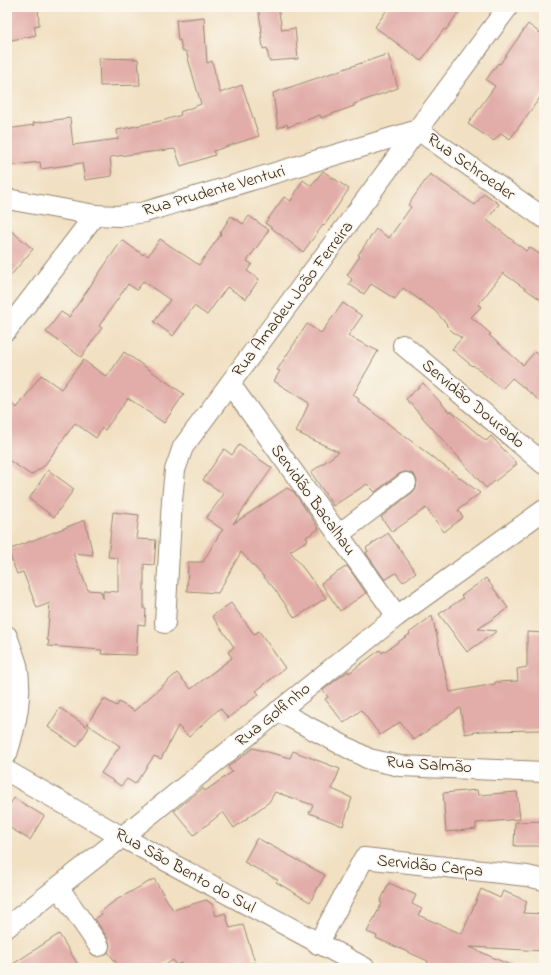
<svg xmlns="http://www.w3.org/2000/svg" width="551" height="975" viewBox="0 0 551 975" font-family="'Indie Flower',sans-serif">
<style>
.building{fill:#e2ada9}
.lines{fill:none;stroke-linecap:round;stroke-linejoin:round}
.minor-casing{stroke:#968570;stroke-width:22}
.minor{stroke:#fff;stroke-width:20}
.labels{text-anchor:middle;dominant-baseline:central;stroke-width:3;stroke-linejoin:round;paint-order:stroke}
.street-label{font-size:17px;fill:#3b2a1e;stroke:#fbf7ec}
</style>
<rect width="100%" height="100%" fill="#fbf7ec"/>
<filter id="ink" filterUnits="userSpaceOnUse"><feTurbulence type="fractalNoise" baseFrequency=".025" numOctaves="2"/><feDisplacementMap in="SourceGraphic" scale="8" xChannelSelector="R" yChannelSelector="G"/><feConvolveMatrix kernelMatrix="1 2 1 2 8 2 1 2 1" color-interpolation-filters="sRGB"/></filter>
<filter id="wash" filterUnits="userSpaceOnUse"><feTurbulence type="fractalNoise" baseFrequency=".012" numOctaves="4" result="noise"/><feDisplacementMap in="SourceGraphic" scale="16" xChannelSelector="R" yChannelSelector="G"/><feGaussianBlur stdDeviation="0.9" result="paint"/><feColorMatrix in="noise" values="0 0 0 0 0 0 0 0 0 0 0 0 0 0 0 0 0 1.4 0 .05"/><feComposite in="paint" operator="in"/></filter>
<g filter="url(#wash)">
<rect width="100%" height="100%" fill="#f1e0c2"/>
<g id="blocks">
<g class="building">
<polygon points="7,7 38,7 39,25 34,26 36,35 7,41"/>
<polygon points="258,7 278,7 282,30 295,28 298,59 269,61 267,48 263,49 261,32 262,32"/>
<polygon points="389,7 462,7 446,30 444,29 421,61 375,27"/>
<polygon points="204,17 207,63 212,61 220,93 242,85 259,136 213,151 215,155 181,166 175,149 110,157 112,176 85,180 82,163 41,169 40,162 7,166 7,129 34,125 33,123 70,118 73,145 118,139 117,130 165,120 181,115 180,112 201,104 186,51 182,51 180,40 178,41 176,20"/>
<polygon points="528,24 544,36 544,92 510,139 501,133 494,141 468,124 495,86 486,80 498,63 500,64"/>
<polygon points="388,54 398,88 354,104 354,106 321,118 320,115 288,127 287,124 278,128 273,93"/>
<polygon points="99,58 138,59 140,85 100,86"/>
<polygon points="323,171 349,189 324,226 323,225 303,252 265,223 284,197 291,201 303,180 311,186"/>
<polygon points="430,174 475,205 484,193 499,204 487,220 526,251 529,247 544,257 544,302 503,273 478,305 481,307 471,317 491,334 489,335 523,365 535,352 544,360 544,404 512,378 502,389 473,365 472,366 452,349 462,338 455,334 446,325 447,324 434,310 403,288 395,299 371,284 364,294 349,284 352,279 347,275 360,256 358,255 376,229 389,238 411,207 408,205"/>
<polygon points="231,216 243,224 249,216 269,230 247,261 252,264 247,271 259,279 246,299 227,287 207,315 194,306 173,336 154,322 170,300 143,281 137,290 128,284 99,326 102,328 81,357 46,332 61,312 69,317 122,240 143,255 144,253 148,256 160,239 199,265 221,234 220,233"/>
<polygon points="7,227 33,249 7,280"/>
<polygon points="343,303 362,316 348,336 378,351 353,395 359,399 358,401 480,493 458,510 463,517 444,532 426,508 392,532 381,517 413,492 416,488 417,481 415,476 411,473 405,472 399,474 375,492 367,484 333,506 311,472 339,452 296,432 309,403 274,381 280,371 277,370 307,324 321,333"/>
<polygon points="124,352 184,394 164,423 128,398 105,430 102,428 96,438 75,423 44,466 31,475 7,459 7,400 17,408 41,375 61,389 83,360 107,377"/>
<polygon points="423,383 449,412 451,411 486,441 491,436 517,464 486,488 406,399"/>
<polygon points="239,445 272,468 233,524 287,488 294,492 319,529 306,537 308,540 290,551 326,598 295,618 273,587 241,552 218,593 187,591 188,562 203,562 220,533 223,530 206,518 224,494 203,480 224,449 232,455"/>
<polygon points="48,470 74,489 54,517 29,499"/>
<polygon points="113,512 139,515 136,539 156,540 154,565 144,564 144,609 146,609 145,625 138,624 136,655 101,654 102,650 48,646 49,640 47,640 50,603 37,608 23,572 17,574 8,550 85,520 93,555 73,553 88,590 101,591 103,599 103,591 118,592 118,558 108,557"/>
<polygon points="388,533 416,572 403,582 396,573 385,580 366,553 368,551 366,548"/>
<polygon points="347,566 366,593 340,611 321,583"/>
<polygon points="486,578 508,608 478,629 497,631 467,652 439,614 463,598 461,596"/>
<polygon points="231,603 254,634 259,631 285,668 256,691 259,694 228,718 220,708 189,737 178,726 161,759 154,756 135,784 127,779 121,786 101,773 120,746 87,724 104,699 117,706 119,702 134,711 177,673 191,689 232,658 228,652 234,647 212,616"/>
<polygon points="432,616 450,692 495,684 495,682 518,681 517,669 527,667 527,632 544,633 544,730 481,731 465,734 460,708 414,740 400,722 380,735 361,710 344,723 325,699 328,697 323,690 348,671 349,673 380,650 382,653 410,634 409,633"/>
<polygon points="60,708 89,728 77,747 48,727"/>
<polygon points="253,748 290,758 293,751 340,769 332,789 352,798 343,826 309,813 313,805 281,794 282,793 280,794 275,792 269,802 234,828 223,812 194,835 174,811 203,788 205,791 232,772 228,767"/>
<polygon points="477,790 478,795 517,792 520,819 476,823 476,829 446,832 443,793"/>
<polygon points="14,798 44,816 30,840 7,826 7,809"/>
<polygon points="544,821 544,846 514,846 515,822"/>
<polygon points="257,838 325,875 310,902 276,882 278,880 244,862"/>
<polygon points="154,879 173,910 206,900 212,904 216,916 225,913 230,928 243,925 255,962 235,968 183,968 181,963 176,965 173,960 161,968 120,968 108,952 110,945 108,939 95,919 102,914 100,912 116,900"/>
<polygon points="389,883 416,895 412,904 422,909 418,915 462,934 481,889 500,898 503,891 527,901 523,913 544,914 544,951 470,947 516,968 436,968 427,964 428,961 376,938 377,936 367,932 382,903 380,902"/>
<polygon points="59,934 80,968 7,968"/>
</g>
</g>
</g>
<g filter="url(#ink)">
<use href="#blocks" fill-opacity="0" stroke="#968570" stroke-width="1"/>
<g class="lines">
<g class="minor-casing">
<g id="minor">
<polyline points="418,130 544,218"/>
<polyline points="7,199 95,215 119,216 145,212 418,130"/>
<polyline points="7,330 95,215"/>
<polyline points="403,345 544,464"/>
<polyline points="230,384 397,616"/>
<polyline points="338,535 406,483"/>
<polyline points="165,623 172,500 175,470 183,447 508,7"/>
<path d="M7,636C10,645 14,655 17,665C23,695 16,725 7,754"/>
<polyline points="278,711 369,759 400,766 544,772"/>
<polyline points="7,771 122,837 365,968"/>
<polyline points="59,888 99,946"/>
<polyline points="7,927 122,837 397,616 544,510"/>
<polyline points="318,944 364,858 527,876 544,880"/>
</g>
</g>
<use href="#minor" class="minor"/>
</g>
</g>
<g class="labels">
<g class="street-label">
<text transform="translate(471 167) rotate(35)">Rua Schroeder</text>
<text transform="translate(214 191) rotate(-16)">Rua Prudente Venturi</text>
<text transform="translate(293 299) rotate(-53)">Rua Amadeu João Ferreira</text>
<text transform="translate(473 404) rotate(40)">Servidão Dourado</text>
<text transform="translate(313 500) rotate(54)">Servidão Bacalhau</text>
<text transform="translate(273 715) rotate(-39)">Rua Golfinho</text>
<text transform="translate(429 765) rotate(4)">Rua Salmão</text>
<text transform="translate(430 866) rotate(6)">Servidão Carpa</text>
<text transform="translate(185 871) rotate(29)">Rua São Bento do Sul</text>
</g>
</g>
<rect width="551" height="975" fill="none" stroke="#fbf7ec" stroke-width="24"/>
</svg>
